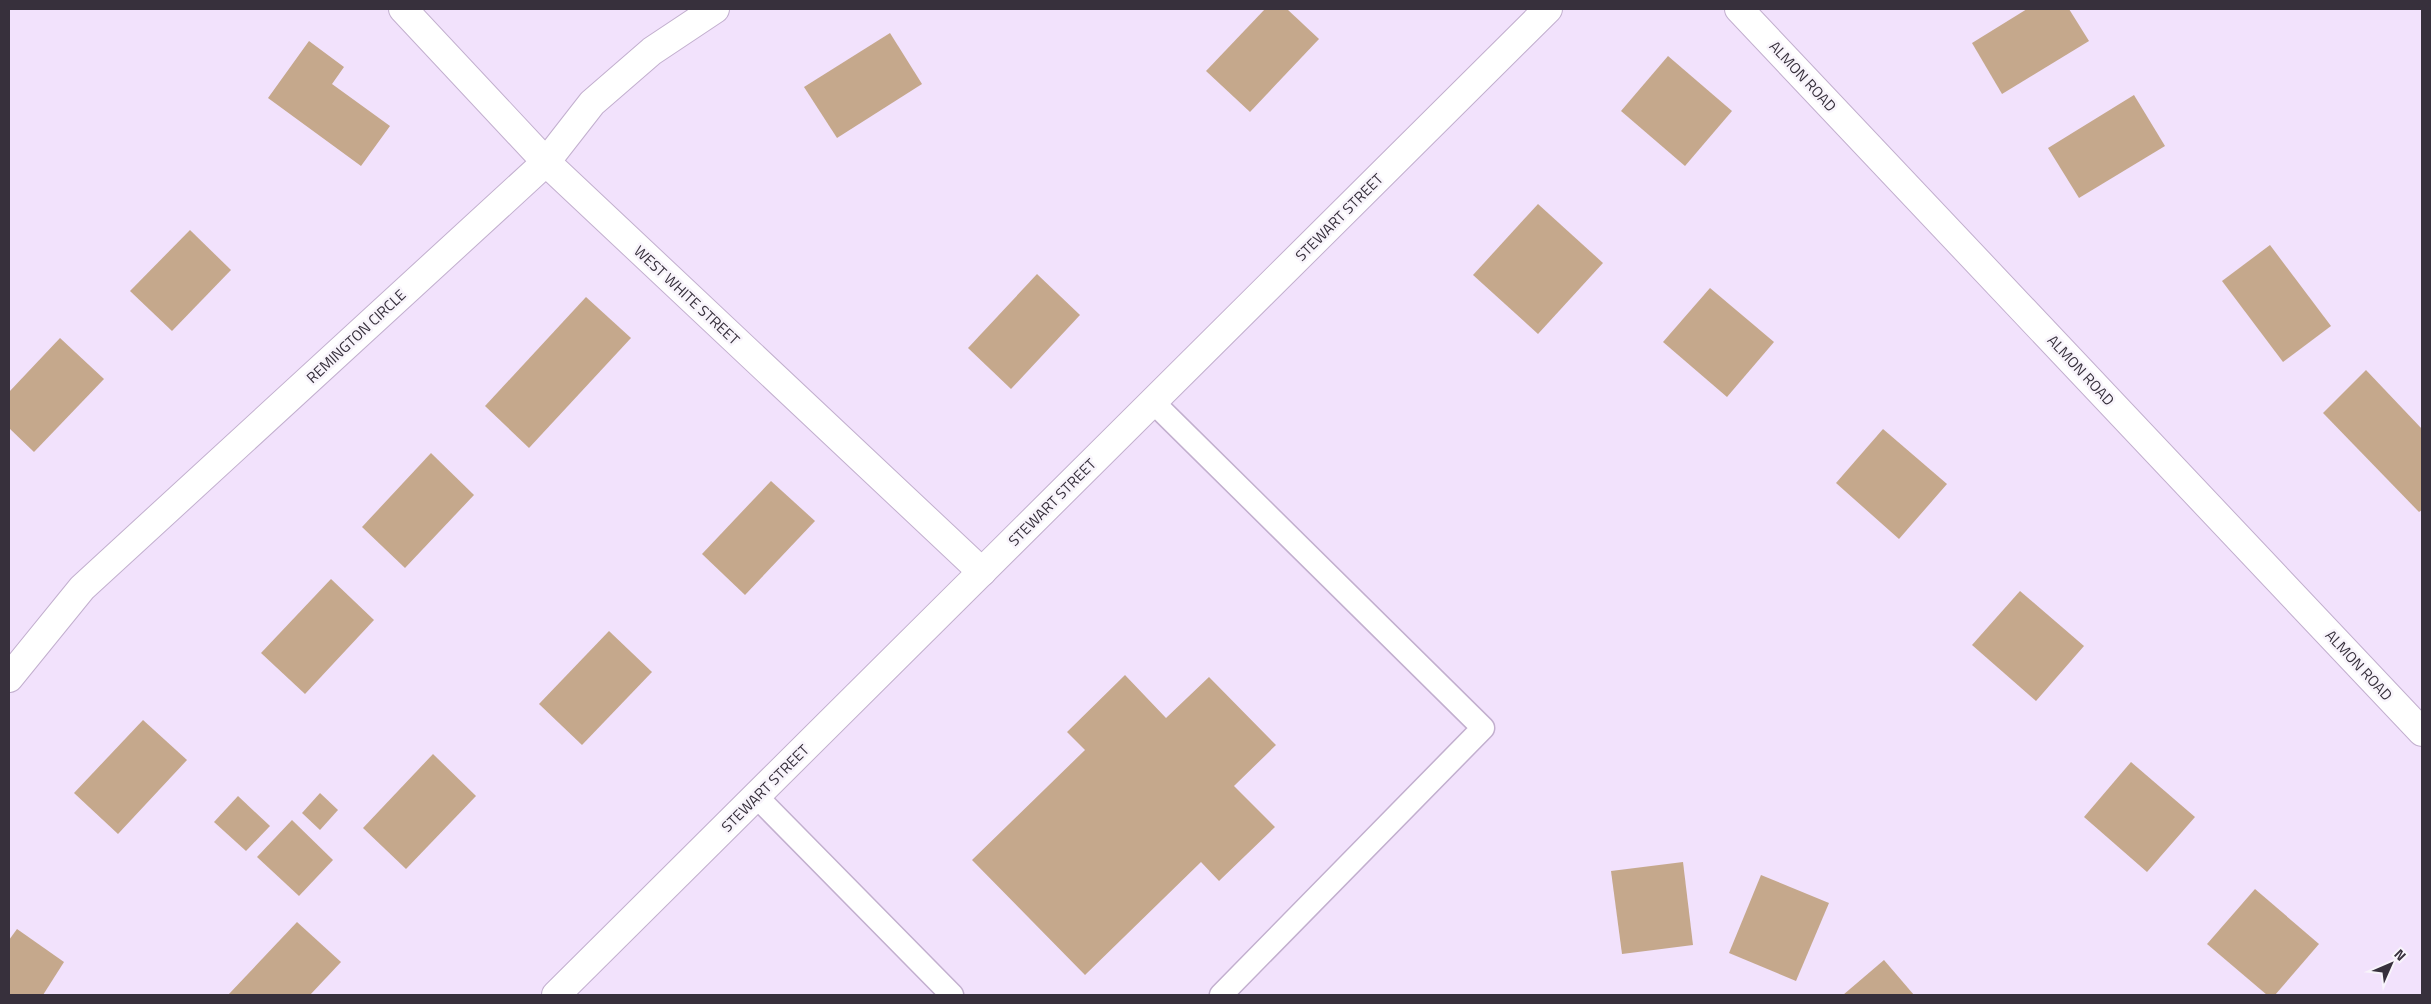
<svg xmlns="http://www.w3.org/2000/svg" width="2431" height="1004" viewBox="0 0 2431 1004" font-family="'Titillium Web',sans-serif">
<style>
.building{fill:#c5a88c}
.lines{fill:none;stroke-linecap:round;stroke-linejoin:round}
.service-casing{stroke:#c2afce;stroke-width:25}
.minor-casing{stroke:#c2afce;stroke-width:30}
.tertiary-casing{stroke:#c2afce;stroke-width:30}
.service{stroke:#fff;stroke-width:22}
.minor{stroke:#fff;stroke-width:28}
.tertiary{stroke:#fff;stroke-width:28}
.labels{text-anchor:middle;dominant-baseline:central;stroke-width:5;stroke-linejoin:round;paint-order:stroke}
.street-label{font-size:15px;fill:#37303c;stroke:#f8f4fb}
</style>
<rect width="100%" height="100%" fill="#f2e2fc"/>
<g class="building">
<polygon points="1265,9 1287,9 1319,39 1250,112 1206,71"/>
<polygon points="2027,9 2069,9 2089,41 2002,94 1972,43"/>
<polygon points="890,33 922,84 837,138 804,87"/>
<polygon points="309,41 344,67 332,84 390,126 361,166 268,98"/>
<polygon points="1668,56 1732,111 1685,166 1621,111"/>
<polygon points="2134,95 2165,146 2079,198 2048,148"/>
<polygon points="1538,204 1603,263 1538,334 1473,275"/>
<polygon points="190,230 231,270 172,331 130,291"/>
<polygon points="2270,245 2331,326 2283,362 2222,281"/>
<polygon points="1037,274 1080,315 1011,389 968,348"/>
<polygon points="1710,288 1774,342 1727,397 1663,342"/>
<polygon points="586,297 631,338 529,448 485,406"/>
<polygon points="60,338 104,379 34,452 9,428 9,392"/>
<polygon points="2366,370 2422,429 2422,510 2419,512 2323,413"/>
<polygon points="1883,429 1947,484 1899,539 1836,483"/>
<polygon points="431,453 474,495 405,568 362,527"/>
<polygon points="771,481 815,521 745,595 702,554"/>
<polygon points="331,579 374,620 305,694 261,653"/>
<polygon points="2020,591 2084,646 2036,701 1972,645"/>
<polygon points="609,631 652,672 582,745 539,704"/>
<polygon points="1125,675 1166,718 1209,677 1276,745 1234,786 1275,827 1219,881 1201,862 1085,975 972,860 1085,750 1067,732"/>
<polygon points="143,720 187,760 118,834 74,793"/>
<polygon points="433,754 476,796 406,869 363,828"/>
<polygon points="2131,762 2195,817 2147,872 2084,817"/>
<polygon points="320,793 338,810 320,830 302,813"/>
<polygon points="238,796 270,826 246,851 214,822"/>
<polygon points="292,820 333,860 299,896 257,857"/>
<polygon points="1683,862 1693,945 1622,954 1611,871"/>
<polygon points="1761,875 1829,903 1796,981 1729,953"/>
<polygon points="2255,889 2319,944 2275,995 2267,995 2207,944"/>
<polygon points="297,922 341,962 310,995 228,995"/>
<polygon points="17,929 64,962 43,995 9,995 9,940"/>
<polygon points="1884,960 1914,995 1843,995"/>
</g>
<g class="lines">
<g class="service-casing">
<g id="service">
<polyline points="1153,402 1483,728 1221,995"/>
<polyline points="756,796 952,995"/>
</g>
</g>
<g class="minor-casing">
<polyline id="minor" points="9,678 82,588 546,162 592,103 652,51 715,9"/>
</g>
<g class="tertiary-casing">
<g id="tertiary">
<polyline points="403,9 546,162 982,572"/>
<polyline points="1739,9 2422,732"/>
<polyline points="556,995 1548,9"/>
</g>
</g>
<use href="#service" class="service"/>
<use href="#minor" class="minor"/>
<use href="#tertiary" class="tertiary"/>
</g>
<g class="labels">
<g class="street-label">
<text transform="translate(1803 76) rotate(47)">ALMON ROAD</text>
<text transform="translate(1339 217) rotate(-45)">STEWART STREET</text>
<text transform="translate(687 295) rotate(43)">WEST WHITE STREET</text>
<text transform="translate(356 336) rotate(-43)">REMINGTON CIRCLE</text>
<text transform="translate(2081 370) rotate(47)">ALMON ROAD</text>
<text transform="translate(1052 502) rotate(-45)">STEWART STREET</text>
<text transform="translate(2359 665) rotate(47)">ALMON ROAD</text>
<text transform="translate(765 788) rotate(-45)">STEWART STREET</text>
</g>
</g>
<rect width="2431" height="1004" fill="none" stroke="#37303c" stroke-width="20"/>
<g transform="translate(2391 964) rotate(45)" stroke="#f8f4fb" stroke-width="4" paint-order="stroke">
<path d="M0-4L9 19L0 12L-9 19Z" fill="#37303c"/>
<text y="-8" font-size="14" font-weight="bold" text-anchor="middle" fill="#37303c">N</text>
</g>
</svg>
